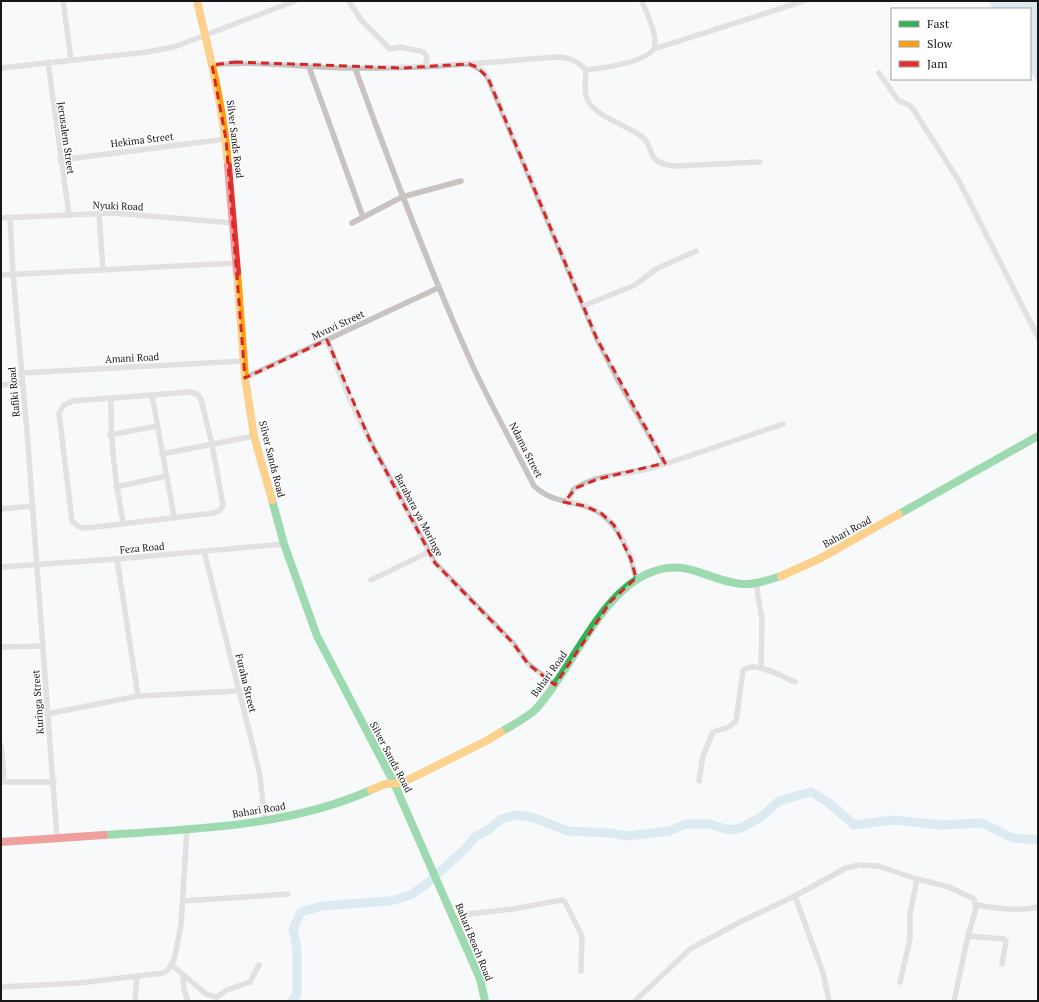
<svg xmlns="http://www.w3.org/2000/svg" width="1039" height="1002" viewBox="0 0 1039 1002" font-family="'PT Serif',serif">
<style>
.water{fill:#b8d9e7}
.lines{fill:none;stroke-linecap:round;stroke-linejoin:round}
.river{stroke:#b8d9e7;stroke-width:9}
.street{stroke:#c8c2c1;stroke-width:5.5}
.fast{stroke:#30b455;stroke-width:8}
.slow{stroke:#ff9f0a;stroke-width:8}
.jam{stroke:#e5322d;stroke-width:8}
.marked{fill:none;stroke:#d62828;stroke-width:3;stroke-dasharray:8 5;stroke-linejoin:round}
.labels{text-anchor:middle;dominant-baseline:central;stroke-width:3;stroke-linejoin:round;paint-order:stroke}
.street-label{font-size:10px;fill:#171718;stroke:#fff}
</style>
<rect width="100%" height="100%" fill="#f8f9fa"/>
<polygon class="water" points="989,1 1038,1 1038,84 1030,70 1030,9 993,9"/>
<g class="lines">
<polyline class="river" points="292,1001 297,995 297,949 293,929 301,912 322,906 390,901 411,895 425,885 465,849 475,837 488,830 501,819 517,815 531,817 568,831 610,833 628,836 670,831 686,824 710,824 728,830 741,828 761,817 779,801 811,792 829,803 854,825 893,820 940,825 982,823 1013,838 1038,840"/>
<g class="street">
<polyline points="63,1 71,60"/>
<polyline points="349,1 361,20 390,49 400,47 424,52 427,58 425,67"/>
<path d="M642,1C647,15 658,34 654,49"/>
<polyline points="48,62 69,215"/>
<polyline points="470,64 483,71 488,78 597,339 619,382 665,463"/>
<path d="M212,65C259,60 307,68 355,68C423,69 491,62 558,57C571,58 577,61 586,70C586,80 583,92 588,101C597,117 626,125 641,136C657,148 643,163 675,166L760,162"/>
<polyline points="309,67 363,217"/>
<polyline points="1,68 147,52 174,47 295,1"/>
<path d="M355,68C391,167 428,266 471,362C490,404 513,444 534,486C552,502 564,499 585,506C616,515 630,549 636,578"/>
<path d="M586,70C603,68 644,63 654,49L804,1"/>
<polyline points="879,73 898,100 909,105 913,109 959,181 1038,337"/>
<polyline points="60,160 226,139"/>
<polyline points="99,213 103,270"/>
<polyline points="10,217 13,274 27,432 57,838"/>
<polyline points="1,218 113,213 234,223"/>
<polyline points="352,223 402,197 461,181"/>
<polyline points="1,275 237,263"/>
<polyline points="583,306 635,285 656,269 696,251"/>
<polyline points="327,340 350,400 371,443 435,563 513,643 528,664 555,685"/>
<polyline points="21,373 244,361"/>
<polyline points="245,378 438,288"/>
<polyline points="1,385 22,383"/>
<polygon points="190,392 197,394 201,399 212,444 223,505 220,510 214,513 87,528 79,527 72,521 59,413 64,405 73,401"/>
<polyline points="152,395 174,516"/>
<path d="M111,398C110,441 115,481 123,522"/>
<polyline points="110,435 157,426"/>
<polyline points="162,454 254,436"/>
<polyline points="116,487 166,476"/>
<path d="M568,503L573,490C597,473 629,475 655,467C698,454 740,438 783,424"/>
<polyline points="1,509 33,506"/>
<polyline points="204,551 254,750 260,776 265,821"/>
<polyline points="117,559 138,696"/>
<polyline points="1,567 117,559 284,544"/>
<polyline points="371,580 429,552"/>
<polyline points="756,583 762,620 761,668"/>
<polyline points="1,647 43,646"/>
<polyline points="47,714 138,696 238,691"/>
<polyline points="1,746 4,776 1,781"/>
<path d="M699,781L703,756L713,732L729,727L736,721L743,671C752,659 783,677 795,682"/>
<polyline points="1,782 54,782"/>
<polyline points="795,896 823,973 829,1001"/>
<polyline points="183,901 288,894"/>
<path d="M977,905C998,908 1016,912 1038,907"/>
<polyline points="454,919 469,914 513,909 562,900 565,902 582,936 581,971"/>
<polyline points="968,936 1004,939 1006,941 1002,964"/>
<polyline points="172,965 206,994 217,997 227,990 250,982 259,965"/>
<polyline points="183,976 184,989 188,1001"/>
<polyline points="900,982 910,939 910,914 917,879"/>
<polyline points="1,987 79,983 163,973 168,970 174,960 181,925 187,829"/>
<polyline points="135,1001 137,976"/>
<polyline points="635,1001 690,949 742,921 795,896 846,868 860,865 878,866 917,879 949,887 974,899 976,908 968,936 954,1001"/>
</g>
<g class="fast">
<polyline points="272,500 284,544 317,636 394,783 480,979 485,1001"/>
<polyline points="899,514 1038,436"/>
<path d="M501,732C512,725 527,718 536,709C573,669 600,591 652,572C688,558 708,581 742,584C755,585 768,580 781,576"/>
<path d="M104,835C194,829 288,827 371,790"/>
</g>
<g class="slow">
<path d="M197,1C210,56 224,110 228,166"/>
<polyline points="237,272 245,378 254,436 272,500"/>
<polyline points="781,576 821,558 899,514"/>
<polyline points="371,790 385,784 402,783 486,741 501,732"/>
</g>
<g class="jam">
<polyline points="228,166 237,272"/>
<polyline points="1,842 104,835"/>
</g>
</g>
<path d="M0 0H1039V1002H0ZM235,62L402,68L469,64L477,67L488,78L597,339L665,463L598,479L576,488L564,502L585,506L601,513L614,525L631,559L636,578L611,601L555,685L528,664L513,643L435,563L371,443L327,340L245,378L226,139L212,65Z" fill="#f8f9fa" fill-opacity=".55" fill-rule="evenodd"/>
<path class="marked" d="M235,62L402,68L469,64L477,67L488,78L597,339L665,463L598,479L576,488L564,502L585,506L601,513L614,525L631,559L636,578L611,601L555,685L528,664L513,643L435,563L371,443L327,340L245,378L226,139L212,65Z"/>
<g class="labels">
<g class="street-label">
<text transform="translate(66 138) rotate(82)">Jerusalem Street</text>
<text transform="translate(235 139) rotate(83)">Silver Sands Road</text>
<text transform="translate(142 140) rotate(-7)">Hekima Street</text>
<text transform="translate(118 206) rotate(2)">Nyuki Road</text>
<text transform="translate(338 325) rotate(-25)">Mvuvi Street</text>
<text transform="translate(132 358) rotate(-3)">Amani Road</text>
<text transform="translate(14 392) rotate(-95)">Rafiki Road</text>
<text transform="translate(526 450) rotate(63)">Ndama Street</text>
<text transform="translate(272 459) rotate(76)">Silver Sands Road</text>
<text transform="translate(419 515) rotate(62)">Barabara ya Moringe</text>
<text transform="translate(847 532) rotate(-29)">Bahari Road</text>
<text transform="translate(142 548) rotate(-5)">Feza Road</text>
<text transform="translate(549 674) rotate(-54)">Bahari Road</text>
<text transform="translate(246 683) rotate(76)">Furaha Street</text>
<text transform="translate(38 702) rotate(-94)">Kuringa Street</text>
<text transform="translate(391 757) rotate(62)">Silver Sands Road</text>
<text transform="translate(259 810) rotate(-9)">Bahari Road</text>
<text transform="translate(474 942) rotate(68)">Bahari Beach Road</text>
</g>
</g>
<rect width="1039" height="1002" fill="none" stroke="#171718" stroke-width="4"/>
<rect x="891" y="8" width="140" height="72" fill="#ffffff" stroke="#a2a2a3"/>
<rect x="899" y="21" width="20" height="6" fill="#30b455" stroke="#a2a2a3"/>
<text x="927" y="28" font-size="12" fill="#171718">Fast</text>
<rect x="899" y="41" width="20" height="6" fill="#ff9f0a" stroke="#a2a2a3"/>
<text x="927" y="48" font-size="12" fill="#171718">Slow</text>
<rect x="899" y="61" width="20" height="6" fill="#e5322d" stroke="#a2a2a3"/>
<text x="927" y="68" font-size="12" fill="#171718">Jam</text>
</svg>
